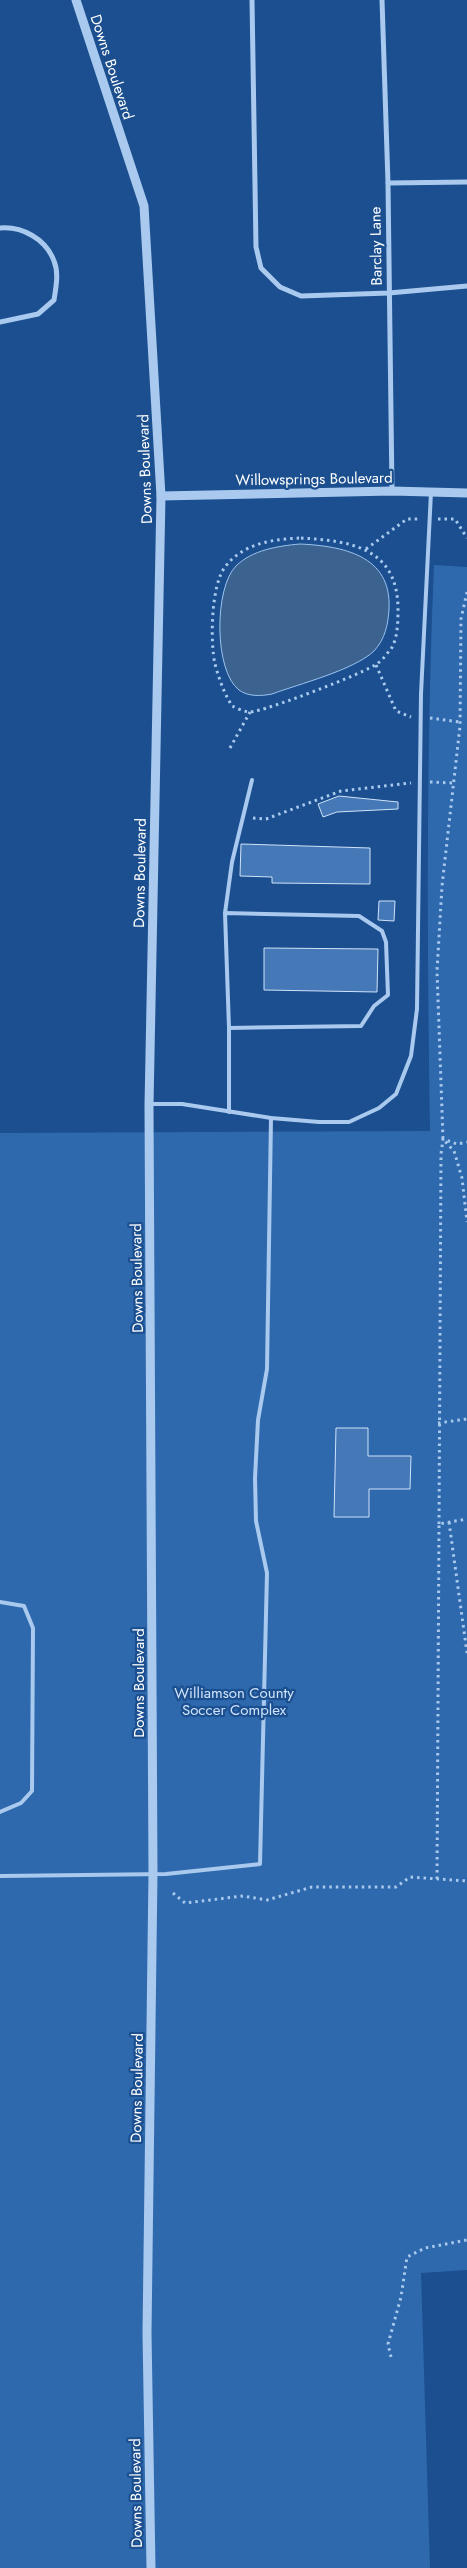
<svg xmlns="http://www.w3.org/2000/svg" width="467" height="2568" viewBox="0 0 467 2568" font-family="Jost,sans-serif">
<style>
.green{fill:#2e69ad}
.water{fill:#3c6290;stroke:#9cc4f0}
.building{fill:#4478b7;stroke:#cfe3fa}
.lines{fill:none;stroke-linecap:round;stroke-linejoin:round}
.path{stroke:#a9c9ee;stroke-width:3;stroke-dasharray:2.5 4;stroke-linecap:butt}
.service{stroke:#a9c9ee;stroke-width:4}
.minor{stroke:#a9c9ee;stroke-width:5}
.tertiary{stroke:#a9c9ee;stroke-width:9}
.labels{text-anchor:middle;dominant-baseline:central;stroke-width:4.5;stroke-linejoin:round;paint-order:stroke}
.street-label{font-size:15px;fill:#fff;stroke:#1b4f8f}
.park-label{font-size:15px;fill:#cfe3fa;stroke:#1b4f8f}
</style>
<rect width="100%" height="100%" fill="#1b4f8f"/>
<path class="green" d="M434,565L467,567V2270L421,2273L430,2568H0V1133L430,1131C427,942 426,754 434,565Z"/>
<path class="water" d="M300,544C342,546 392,555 389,609C388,625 385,639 374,651C354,670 299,684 272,694C262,696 248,697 239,690C214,671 214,588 236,566C252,550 278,546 300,544Z"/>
<g class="building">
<polygon points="339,796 398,802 398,809 337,812 323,817 318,804"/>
<polygon points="241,844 370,848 370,884 272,883 272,877 240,876"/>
<polygon points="379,901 395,901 394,921 378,920"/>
<polygon points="264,948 378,949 377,992 264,990"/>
<polygon points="336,1428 368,1428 368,1456 411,1456 410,1489 369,1489 369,1517 334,1517"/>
</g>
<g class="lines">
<g class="path">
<polyline points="438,519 455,519 467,538"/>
<path d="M301,538C350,541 397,547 398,608C398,621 398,638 391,649C387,653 383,660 378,663C368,672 263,712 250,712C244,712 237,708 232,706C224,693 219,679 215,664C210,642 211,585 225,567C243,543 274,539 301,538Z"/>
<polyline points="366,549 407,519 419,519"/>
<polyline points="467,592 461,619 460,726 442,886 437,971 443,1139 454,1151 462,1178 467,1222"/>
<polyline points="376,665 396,711 411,717"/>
<polyline points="430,718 460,722"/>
<polyline points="230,748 250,712"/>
<polyline points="430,782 454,783"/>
<polyline points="253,818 266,819 341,791 411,783"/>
<polyline points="438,1423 467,1419"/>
<polyline points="449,1522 467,1653"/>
<polyline points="439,1524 441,1154 443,1139 457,1144 467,1142"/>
<polyline points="437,1879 439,1524 467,1519"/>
<polyline points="173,1893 185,1903 243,1896 267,1900 312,1887 396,1887 410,1877 467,1881"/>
<polyline points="391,2357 388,2344 401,2297 407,2257 425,2248 467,2240"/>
</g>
<g class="service">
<polyline points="225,913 232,862 252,780"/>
<polyline points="150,1104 182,1104 271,1118 319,1122 349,1122 379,1108 396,1094 411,1056 417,1009 421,694 431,492"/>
<polyline points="229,1112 229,1028 361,1026 374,1006 388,995 386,942 382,931 359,916 225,913 229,1028"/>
<polyline points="0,1602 24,1606 33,1628 32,1791 21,1803 0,1812"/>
<polyline points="0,1876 166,1874 260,1864 267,1573 256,1521 255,1478 258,1420 267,1369 271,1118"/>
</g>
<g class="minor">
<polyline points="252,0 256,247 261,268 280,287 301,296 389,293 467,286"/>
<polyline points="382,0 388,183 392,491"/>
<polyline points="388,183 467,182"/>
<path d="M0,228C22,226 46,239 54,261C59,273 56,287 54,300L38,314L0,322"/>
</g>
<g class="tertiary">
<polyline points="76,0 144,206 161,496 149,1105 153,1873 147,2333 151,2568"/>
<polyline points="161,496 392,491 467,493"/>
</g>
</g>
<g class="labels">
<g class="street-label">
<text transform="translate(112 67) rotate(72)">Downs Boulevard</text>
<text transform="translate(376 246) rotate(-91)">Barclay Lane</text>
<text transform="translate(145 469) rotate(-92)">Downs Boulevard</text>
<text transform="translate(314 479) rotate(-1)">Willowsprings Boulevard</text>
<text transform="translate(140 873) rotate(-89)">Downs Boulevard</text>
<text transform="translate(137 1278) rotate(-91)">Downs Boulevard</text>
<text transform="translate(139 1683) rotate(-90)">Downs Boulevard</text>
<text transform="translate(137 2088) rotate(-89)">Downs Boulevard</text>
<text transform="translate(136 2493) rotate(-91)">Downs Boulevard</text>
</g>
<g class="park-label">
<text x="234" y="1693">Williamson County<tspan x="234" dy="17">Soccer Complex</tspan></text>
</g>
</g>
</svg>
